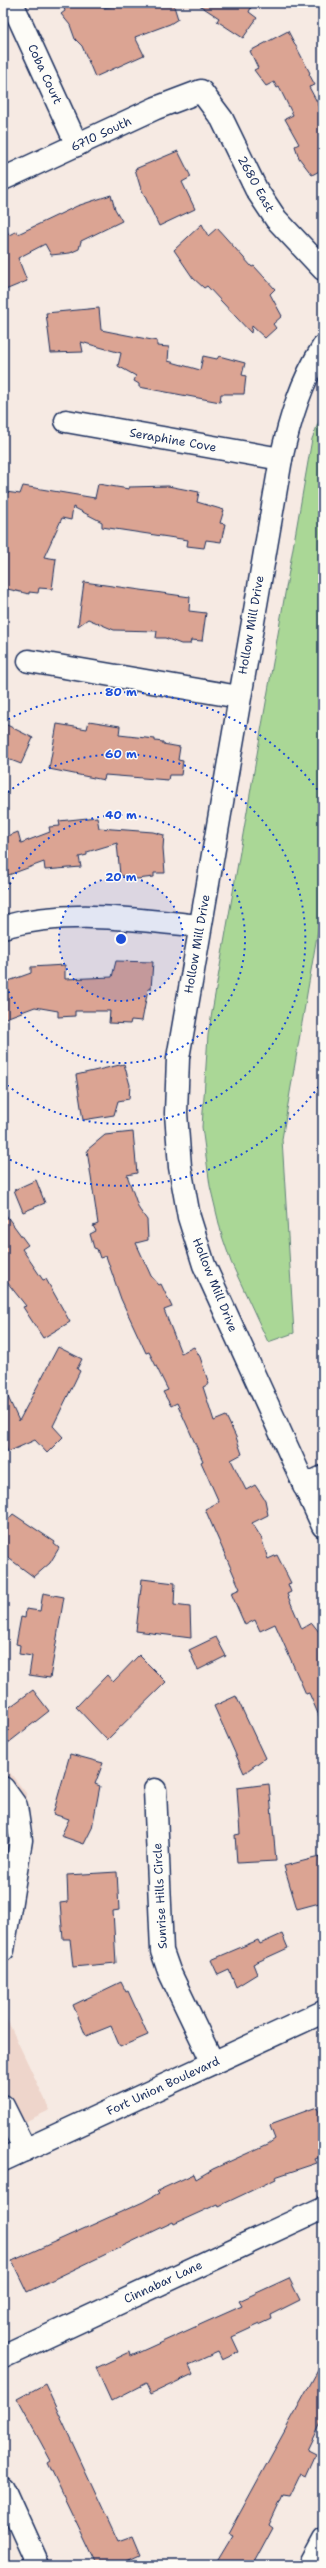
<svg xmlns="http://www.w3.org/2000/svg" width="326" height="2568" viewBox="0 0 326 2568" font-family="'Shantell Sans',sans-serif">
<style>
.built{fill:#eed5cb}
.green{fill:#aad796;stroke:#62837a}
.building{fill:#dba493;stroke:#1b2f5e}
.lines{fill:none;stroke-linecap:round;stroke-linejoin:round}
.minor-casing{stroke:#1b2f5e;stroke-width:25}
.major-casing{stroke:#1b2f5e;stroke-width:25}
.minor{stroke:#fdfcf7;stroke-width:22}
.major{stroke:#fdfcf7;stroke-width:22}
.ring{fill:none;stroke:#1d4ed8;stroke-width:2;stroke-dasharray:2 4}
.labels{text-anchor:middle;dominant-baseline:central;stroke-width:3;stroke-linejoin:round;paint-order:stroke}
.street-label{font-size:12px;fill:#1b2f5e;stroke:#fdfcf7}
.centre{fill:#1d4ed8;stroke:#fdfcf7;stroke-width:2}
.ring-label{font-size:12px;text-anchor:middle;font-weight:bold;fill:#1d4ed8;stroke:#fdfcf7;stroke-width:3;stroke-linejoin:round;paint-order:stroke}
</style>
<rect width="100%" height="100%" fill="#f6eae3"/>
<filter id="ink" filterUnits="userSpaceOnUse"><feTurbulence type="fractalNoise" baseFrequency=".025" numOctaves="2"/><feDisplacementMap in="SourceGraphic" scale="8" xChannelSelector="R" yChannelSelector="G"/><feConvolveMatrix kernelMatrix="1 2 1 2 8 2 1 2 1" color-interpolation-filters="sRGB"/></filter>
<g filter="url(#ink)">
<g class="built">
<polygon points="3,1764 26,1793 33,1844 17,1938 3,1979"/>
<polygon points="3,2011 50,2110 3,2132"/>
</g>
<polygon class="green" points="323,411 323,901 282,1139 294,1333 268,1342 231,1262 222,1236 210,1186 202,1127 208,1035 305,479 312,439"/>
<g class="building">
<polygon points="77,3 100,3 102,8 134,3 173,3 178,19 170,24 135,37 144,55 95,77 82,46 75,39 70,25 61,14 65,11 64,8"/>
<polygon points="196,3 253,3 249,12 257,18 243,38 217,21 219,18"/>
<polygon points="288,31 310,73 309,74 315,85 309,87 323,113 323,169 312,175 299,158 295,146 299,144 285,119 293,115 279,87 277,88 274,82 266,86 254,70 258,68 250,51"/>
<polygon points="178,151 191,177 182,182 195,209 159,226 140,186 135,169"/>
<polygon points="111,195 115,209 122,221 81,241 79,249 70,253 51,255 45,244 18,258 27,281 3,291 3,222 9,235 17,231 18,234 77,206"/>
<polygon points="202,224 208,236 217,228 252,267 254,266 275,289 270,294 282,316 273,324 276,328 265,338 252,326 251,333 207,286 204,288 193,278 174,250"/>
<polygon points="99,308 101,330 157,341 157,346 169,347 168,361 200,370 203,356 217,359 219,356 245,363 242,375 246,376 244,394 221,394 220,402 139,387 139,384 134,381 136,376 118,366 121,353 81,342 83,352 51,353 46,313"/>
<polygon points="98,484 129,489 129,487 168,486 199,492 197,502 224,510 220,523 225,524 221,542 206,540 204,548 187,546 188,540 102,527 102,522 73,507 71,520 62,518 44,557 56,559 52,589 39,588 38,593 29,592 29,594 3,588 3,506 6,492 20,494 23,486 95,498"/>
<polygon points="84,582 190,597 189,611 206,613 202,641 191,640 190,644 181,644 165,638 156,638 157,631 114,630 88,619 78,626"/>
<polygon points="89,721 120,726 119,735 155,739 155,741 163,742 163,744 180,747 178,760 183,761 181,775 169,775 168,780 105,775 104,780 49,769 57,724 87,729"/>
<polygon points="3,723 33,738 21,764 3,757"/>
<polygon points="97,817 99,828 153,832 164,835 163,848 165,873 154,873 154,877 137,879 120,875 117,843 87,852 87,855 79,857 81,867 45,870 44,862 3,877 3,838 18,832 21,843 50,832 49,827 60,826 59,821"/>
<polygon points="116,961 153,962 151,989 148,989 142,1021 131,1020 130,1024 109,1023 110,1011 75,1011 75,1016 58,1017 58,1011 35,1007 3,1019 3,983 31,973 31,967 65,965 65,979 112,977"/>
<polygon points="124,1064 130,1085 129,1099 118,1101 114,1115 83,1120 76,1075"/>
<polygon points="133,1132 137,1173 127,1175 139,1209 147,1220 148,1240 136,1243 151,1276 159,1285 161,1284 172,1307 164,1310 181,1353 194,1347 200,1357 209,1384 203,1387 214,1421 226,1416 236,1437 242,1454 231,1460 246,1490 255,1485 265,1500 268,1515 252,1523 261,1537 268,1559 277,1555 291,1583 288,1584 291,1592 287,1594 302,1629 312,1623 323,1637 323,1725 309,1693 306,1694 275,1624 260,1631 255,1620 245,1625 231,1593 240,1589 205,1509 219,1502 201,1462 203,1461 177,1403 171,1406 163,1392 168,1390 149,1352 146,1353 121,1299 106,1256 100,1258 97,1249 94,1248 90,1234 96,1231 93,1226 98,1224 87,1150 105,1135"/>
<polygon points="36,1180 45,1203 23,1212 14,1190"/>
<polygon points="3,1211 28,1245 22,1249 43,1280 46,1279 70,1322 43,1338 23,1307 26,1306 3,1277"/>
<polygon points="58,1347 82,1359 77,1369 80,1371 53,1426 63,1437 47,1453 35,1440 8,1452 3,1441 3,1386 19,1421"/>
<polygon points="13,1514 55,1542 54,1544 59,1548 50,1563 34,1577 3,1554 3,1525"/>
<polygon points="142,1579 175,1583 174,1605 190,1607 191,1638 136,1631"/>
<polygon points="43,1593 64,1597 50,1678 29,1675 32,1656 19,1654 20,1645 16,1644 21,1617 25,1618 26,1609 40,1611"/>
<polygon points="216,1637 226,1656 198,1670 189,1650"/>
<polygon points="139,1655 166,1682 107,1740 76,1707 107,1675 113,1682"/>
<polygon points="33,1690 49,1711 3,1747 3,1712"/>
<polygon points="236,1696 265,1758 244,1773 214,1706"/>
<polygon points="70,1754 103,1763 95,1784 100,1786 92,1828 84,1844 61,1836 69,1819 53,1814"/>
<polygon points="269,1784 276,1861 237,1863 235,1835 240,1834 237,1788"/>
<polygon points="319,1857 323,1870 323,1902 297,1909 284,1866"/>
<polygon points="117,1872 119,1910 113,1911 116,1963 73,1967 70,1939 63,1939 60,1903 68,1902 67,1875"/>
<polygon points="282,1934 288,1948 253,1964 257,1974 236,1987 229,1970 218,1975 211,1960 258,1940 260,1944"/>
<polygon points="121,1982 126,1992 128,1991 148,2035 120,2047 111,2026 86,2036 73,2005"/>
<polygon points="317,2107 323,2120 323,2156 315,2159 317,2163 275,2177 276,2179 219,2206 218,2204 174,2224 173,2222 27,2292 12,2261 143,2202 159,2193 157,2191 194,2174 196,2179 213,2169 268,2144 275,2139 270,2126 273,2123"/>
<polygon points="289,2278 300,2300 270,2315 271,2319 232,2337 239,2352 222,2360 218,2352 189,2365 193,2374 151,2394 146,2383 111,2401 96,2368 130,2352 131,2356 206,2322 242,2306 239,2301"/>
<polygon points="323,2361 323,2419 308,2450 316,2454 306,2476 301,2473 290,2496 283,2495 269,2525 273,2528 253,2565 215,2565 233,2535 229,2533"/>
<polygon points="45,2384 118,2541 132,2536 140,2555 118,2565 97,2565 48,2463 51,2461 17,2399"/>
</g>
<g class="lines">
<g class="minor-casing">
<g id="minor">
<polyline points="12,3 77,145"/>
<polyline points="3,179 156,108 201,91 222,119 256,189 276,219 323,269"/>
<path d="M323,347C301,382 290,419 281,459L178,1058L176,1113L180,1167L189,1217L204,1265L224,1309L323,1526"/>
<polyline points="66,421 281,459"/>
<polyline points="29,661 239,697"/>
<path d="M3,927C68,909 134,919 200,926"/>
<polyline points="304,1486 323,1477"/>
<polyline points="3,1788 16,1806 21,1840 3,1950"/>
<polyline points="155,1790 162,1951 169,1971 213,2063"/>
<polyline points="3,2106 25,2150"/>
<polyline points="3,2357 323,2208"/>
<polyline points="3,2488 38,2565"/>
<polyline points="309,2565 323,2539"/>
</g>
</g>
<g class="major-casing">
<polyline id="major" points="3,2160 323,2012"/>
</g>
<use href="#minor" class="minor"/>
<use href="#major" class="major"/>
</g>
</g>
<circle cx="121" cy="939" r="62" fill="#1d4ed8" fill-opacity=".12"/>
<g class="ring">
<circle cx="121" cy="939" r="62"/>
<path d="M3 901A124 124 0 1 1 3 977"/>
<path d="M3 796A185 185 0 1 1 3 1082"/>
<path d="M322 1082A247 247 0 0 1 3 1156M3 722A247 247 0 0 1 322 796"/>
</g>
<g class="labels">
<g class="street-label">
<text transform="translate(45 74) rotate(65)">Coba Court</text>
<text transform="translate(101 134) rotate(-25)">6710 South</text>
<text transform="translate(256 184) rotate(61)">2680 East</text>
<text transform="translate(173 440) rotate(10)">Seraphine Cove</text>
<text transform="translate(251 625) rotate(-80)">Hollow Mill Drive</text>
<text transform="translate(197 944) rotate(-80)">Hollow Mill Drive</text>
<text transform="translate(215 1285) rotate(68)">Hollow Mill Drive</text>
<text transform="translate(160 1896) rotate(-93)">Sunrise Hills Circle</text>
<text transform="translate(163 2086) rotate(-25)">Fort Union Boulevard</text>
<text transform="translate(163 2282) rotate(-25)">Cinnabar Lane</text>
</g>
</g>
<circle cx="121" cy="939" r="6" class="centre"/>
<g class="ring-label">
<text x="121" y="696">80 m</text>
<text x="121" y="758">60 m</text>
<text x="121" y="819">40 m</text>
<text x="121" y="881">20 m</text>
</g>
<rect width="326" height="2568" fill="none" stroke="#fdfcf7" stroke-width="16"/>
<rect x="8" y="8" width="310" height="2552" fill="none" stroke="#1b2f5e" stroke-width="1.5" filter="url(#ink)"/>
</svg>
